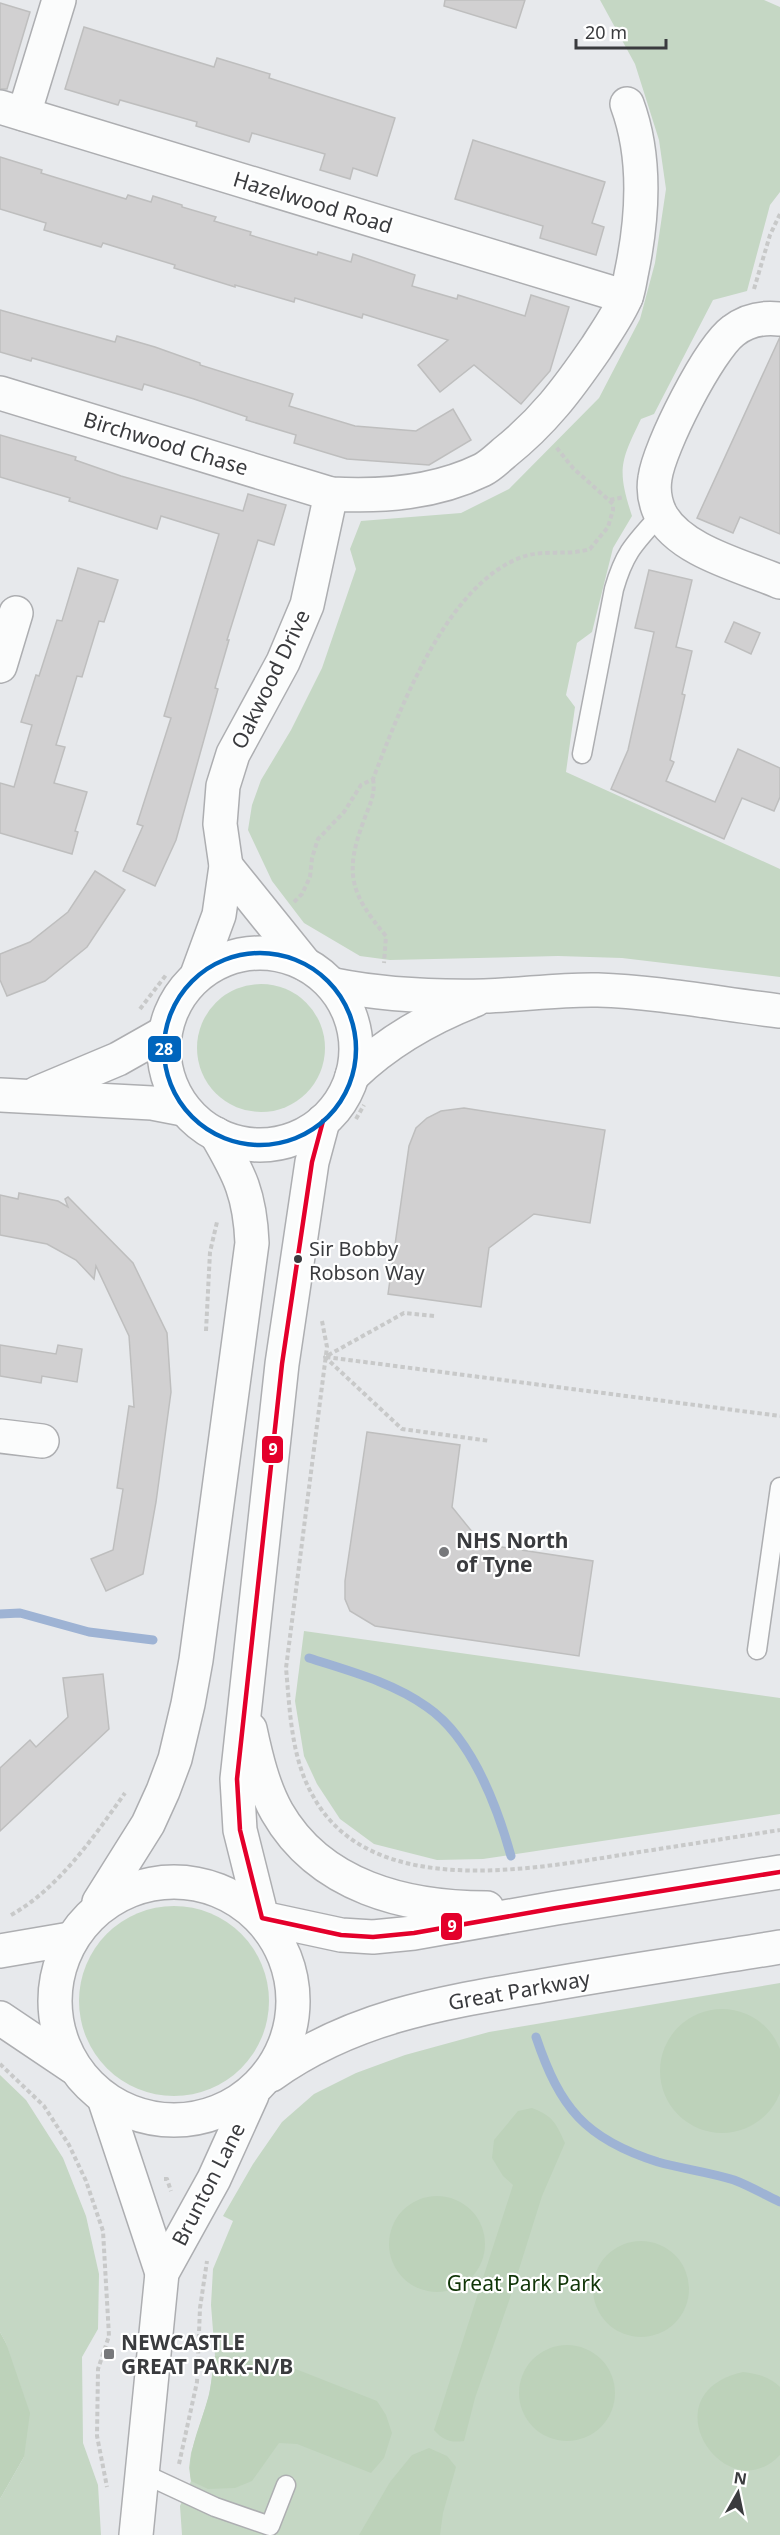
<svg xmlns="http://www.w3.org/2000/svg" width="780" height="2535" viewBox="0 0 780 2535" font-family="'Noto Sans',sans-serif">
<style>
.green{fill:#c5d7c4}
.forest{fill:#bdd2ba}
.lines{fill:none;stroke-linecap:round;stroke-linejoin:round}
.stream{stroke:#9eb3d4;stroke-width:9}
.building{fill:#d1d0d1;stroke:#bebebe;stroke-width:1.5}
.lane-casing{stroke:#adaeb1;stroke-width:21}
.street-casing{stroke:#adaeb1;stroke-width:36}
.secondary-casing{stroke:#adaeb1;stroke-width:36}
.path{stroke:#c8c9c9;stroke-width:4;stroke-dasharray:4.5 3;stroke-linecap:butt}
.lane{stroke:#fbfcfc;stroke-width:18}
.street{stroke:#fbfcfc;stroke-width:33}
.secondary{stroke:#fbfcfc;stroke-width:33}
.bus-1-casing{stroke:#fff;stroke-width:9}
.bus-2-casing{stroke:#fff;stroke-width:9}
.bus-1{stroke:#e4002b;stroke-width:4.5}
.bus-2{stroke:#0065bd;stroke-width:4.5}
.bus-dot{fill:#3a3b3e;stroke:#fff;stroke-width:2}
.poi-dot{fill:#77787b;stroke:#fff;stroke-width:2}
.labels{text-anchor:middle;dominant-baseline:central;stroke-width:4.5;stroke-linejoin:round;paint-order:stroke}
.bus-label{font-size:20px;fill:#3a3b3e;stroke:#fff;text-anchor:start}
.street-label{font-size:21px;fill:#3a3b3e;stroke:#fff}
.poi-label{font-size:21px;font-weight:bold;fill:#3a3b3e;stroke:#fff;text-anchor:start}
.park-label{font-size:21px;fill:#103507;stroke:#fff}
.line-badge{stroke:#fff;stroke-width:2}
.badge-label{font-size:16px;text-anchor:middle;font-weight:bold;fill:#fff}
</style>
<rect width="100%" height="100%" fill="#e7e9ec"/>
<g class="green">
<path d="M600,0H764L780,7V192L770,205L747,291L713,300L654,414L641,419C620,462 617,470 632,516L613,548L592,632L577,643L566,695L575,707L566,772L780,869V977L622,958L558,956L390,960L360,956L304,923L272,881L248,830L252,805L261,780L291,730L322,668L356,569L350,549L361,521L461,513L509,489L599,398L640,319L655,263L666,189L659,140L635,64Z"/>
<circle cx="261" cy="1048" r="64"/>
<polygon points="304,1631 780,1698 780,1814 483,1859 437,1860 374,1844 340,1819 317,1784 304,1756 295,1701"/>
<circle cx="174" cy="2001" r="95"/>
<polygon points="780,1983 780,2535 182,2535 180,2506 191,2481 189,2468 191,2453 209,2396 215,2356 211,2305 213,2269 233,2221 223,2216 253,2164 282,2122 314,2094 356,2073 405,2055 489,2032"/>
<polygon points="0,2075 26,2100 63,2158 86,2216 99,2274 98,2329 82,2357 83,2443 98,2485 101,2535 0,2535 0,2499 24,2457 6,2343 0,2332"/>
</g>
<g class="forest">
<circle cx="722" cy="2071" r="62"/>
<path d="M532,2108C553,2116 556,2123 565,2143L542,2196L510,2298L475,2398L464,2441C450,2443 443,2440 434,2430L513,2185L503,2176L492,2158L494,2140L518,2111Z"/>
<circle cx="437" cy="2244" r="48"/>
<circle cx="641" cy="2289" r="48"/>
<polygon points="0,2332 6,2343 30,2413 24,2457 0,2499"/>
<circle cx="567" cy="2393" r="48"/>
<path d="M215,2356L288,2366L377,2401L386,2415L392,2433L384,2458L371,2473L297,2444L279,2443L252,2481L235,2488L208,2489L191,2481C186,2453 201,2425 208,2398C212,2385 212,2370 215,2356Z"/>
<path d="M743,2372C757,2374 769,2376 780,2387V2455C726,2512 646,2394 743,2372Z"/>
<polygon points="429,2448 447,2456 456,2467 443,2513 440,2535 359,2535 390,2482 412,2455"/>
</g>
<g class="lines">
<g class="stream">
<polyline points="0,1614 20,1613 89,1632 153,1640"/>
<path d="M309,1658C349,1671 392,1682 427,1707C471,1737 497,1806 511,1856"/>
<path d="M536,2037C560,2108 585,2139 658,2162C683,2169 709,2172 734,2180C750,2186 765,2195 780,2202"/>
</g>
</g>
<g class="building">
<polygon points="445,0 525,0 516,28 444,6"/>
<polygon points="0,3 30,12 7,89 0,89"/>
<polygon points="84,27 214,67 217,58 270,74 269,78 395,118 377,176 353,168 350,179 320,170 325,154 252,133 249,142 196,126 197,122 120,100 118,105 65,89"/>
<polygon points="473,140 605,182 592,223 604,227 596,255 540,238 543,226 455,199"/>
<polygon points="0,157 42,170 41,173 126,199 128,195 151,202 153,196 182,205 182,207 216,217 214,221 251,232 250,235 317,255 318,252 351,262 353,254 415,275 412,286 457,299 458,295 525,316 531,295 569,307 550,371 521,404 474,365 440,392 418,365 448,340 363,314 362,318 295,298 294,302 235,285 235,287 174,268 175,265 103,243 101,247 44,230 46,223 0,209"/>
<polygon points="0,310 115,342 117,336 155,347 200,363 200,365 293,394 289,406 355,426 416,431 453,409 471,440 429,465 347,459 294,443 296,435 246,420 247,417 194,399 144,384 142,390 32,358 31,361 0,352"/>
<polygon points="780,337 780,534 740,517 733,533 697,518"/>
<polygon points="0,435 76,457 75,460 121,476 243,511 248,494 286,505 274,545 258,540 227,640 229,640 215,688 218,689 176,840 155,886 123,871 143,826 137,824 171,718 164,716 219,534 161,516 157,529 69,501 70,498 0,477"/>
<polygon points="78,568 118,580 104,622 99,621 82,677 77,676 56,745 65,747 54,783 87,792 75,831 78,832 72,854 0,833 0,783 14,787 32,725 21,722 36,675 39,676 57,620 62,621"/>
<polygon points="649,570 692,580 676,647 692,651 682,694 685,695 670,760 674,762 666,781 715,802 738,749 780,768 780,797 774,811 742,798 724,839 611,789 628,750 654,632 635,628"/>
<polygon points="734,622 760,633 751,654 725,642"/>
<polygon points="95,871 125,890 87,947 45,981 7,996 0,980 0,954 30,942 68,912"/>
<polygon points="464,1108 605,1130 590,1223 534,1214 489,1248 481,1307 388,1294 409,1146 416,1128 427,1118 441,1111"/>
<polygon points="19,1193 58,1201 68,1207 65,1199 68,1197 133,1263 167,1333 171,1392 156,1502 143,1574 106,1591 91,1559 113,1550 123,1489 117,1488 129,1406 134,1407 129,1336 96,1266 94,1279 76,1260 47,1244 0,1235 0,1195 18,1199"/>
<polygon points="0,1345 56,1354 58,1345 82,1349 77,1382 42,1376 41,1383 0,1376"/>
<polygon points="367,1432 460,1445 452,1507 482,1544 593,1561 579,1656 375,1626 350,1611 345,1599 345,1581"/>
<polygon points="103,1674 109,1729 0,1831 0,1768 30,1740 36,1747 68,1717 63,1678"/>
</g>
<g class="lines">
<g class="lane-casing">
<g id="lane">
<path d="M582,754L614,589C625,551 635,543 661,514"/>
<polyline points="757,1650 780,1487"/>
<polyline points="142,2473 215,2507 270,2526 286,2485"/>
</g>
</g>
<g class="street-casing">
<g id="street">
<polyline points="0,107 626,297"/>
<polyline points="24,114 59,0"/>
<path d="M780,319C763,317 747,320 733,331C709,349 659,447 655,478C653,490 655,502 660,513C679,551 743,566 780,582"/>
<path d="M0,393L331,494C383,497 435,493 482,470C490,466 497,459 504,453C544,421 567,390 596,348C606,332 619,314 626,297C629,289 630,279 632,270C643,216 647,158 627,104"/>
<polyline points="0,666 16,613"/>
<polyline points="226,866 305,964"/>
<circle cx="260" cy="1049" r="96"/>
<polyline points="197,975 219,915 226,866 220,824 223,786 233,754 283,662 307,605 331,494"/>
<path d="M334,985C383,995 433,997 484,996C522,995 560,989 598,990C659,992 720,1004 780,1011"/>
<path d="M352,1076C388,1041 429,1018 475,1000"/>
<polyline points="37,1093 118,1059 164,1033"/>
<polyline points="0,1095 152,1103 183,1109"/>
<polyline points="0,1436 42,1441"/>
</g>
</g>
<g class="secondary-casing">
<g id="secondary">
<polyline points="323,1121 312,1162 282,1364 237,1779 240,1830 262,1918 341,1935 373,1937 414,1933 556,1908 780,1872"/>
<path d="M250,1729C256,1757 263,1787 277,1812C320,1887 406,1908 487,1908"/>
<circle cx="174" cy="2001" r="119"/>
<path d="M99,1902L148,1824L163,1791L175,1759L188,1704L196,1660L252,1243C250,1195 240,1175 216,1134"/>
<polyline points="0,1951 70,1939"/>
<polyline points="0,2018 73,2067"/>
<path d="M271,2075C355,2015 447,2002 546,1985C624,1971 702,1960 780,1947"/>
<polyline points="105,2101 162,2273"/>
<polyline points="136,2535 162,2273 214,2179 252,2095"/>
</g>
</g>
<g class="path">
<polyline points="754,289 770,235 780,214"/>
<polyline points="610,500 624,497"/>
<path d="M373,779C376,794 369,806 364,820C344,873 350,893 386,936L384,963"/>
<path d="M294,902L302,894L310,877L312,858L318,839L344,812L361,785L373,779C400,709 446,585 522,557C544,549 568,556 590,549L608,527L613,510V504L573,468L556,447"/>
<polyline points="140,1009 166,975"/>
<polyline points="356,1119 364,1105"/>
<polyline points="434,1316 404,1313 325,1357 402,1429 490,1441"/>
<path d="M322,1321L327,1347L286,1668C290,1711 291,1758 313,1796C370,1901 532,1869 627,1854C678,1846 729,1838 780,1830"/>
<polyline points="206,1331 210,1252 217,1222"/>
<polyline points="326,1357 780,1416"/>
<path d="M11,1915C59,1888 93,1838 125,1793"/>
<polyline points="0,2064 44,2106 69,2145 86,2181 103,2231 109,2336 98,2369 97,2436 107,2487"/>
<polyline points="164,2179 167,2179 171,2191"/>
<polyline points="179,2464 197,2382 200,2308 207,2261"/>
</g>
<use href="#lane" class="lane"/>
<use href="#street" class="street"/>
<use href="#secondary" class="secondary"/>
<g class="bus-1-casing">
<polyline id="bus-1" points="323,1121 312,1162 282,1364 237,1779 240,1830 262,1918 341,1935 373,1937 414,1933 556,1908 780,1872"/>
</g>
<g class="bus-2-casing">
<circle id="bus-2" cx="260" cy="1049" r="96"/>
</g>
<use href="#bus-1" class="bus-1"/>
<use href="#bus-2" class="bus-2"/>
</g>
<circle class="bus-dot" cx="298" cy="1259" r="5"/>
<g class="poi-dot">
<circle cx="444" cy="1552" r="6"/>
<rect x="103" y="2348" width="12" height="12" rx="3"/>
</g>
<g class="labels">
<g class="bus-label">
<text x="309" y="1248">Sir Bobby<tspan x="309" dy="24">Robson Way</tspan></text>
</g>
<g class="street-label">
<text transform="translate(313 202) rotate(17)">Hazelwood Road</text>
<text transform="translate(166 443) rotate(17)">Birchwood Chase</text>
<text transform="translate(270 679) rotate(-64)">Oakwood Drive</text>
<text transform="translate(519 1990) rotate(-10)">Great Parkway</text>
<text transform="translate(208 2184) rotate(-63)">Brunton Lane</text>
</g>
<g class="poi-label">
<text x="456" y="1540">NHS North<tspan x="456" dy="24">of Tyne</tspan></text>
<text x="121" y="2342">NEWCASTLE<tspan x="121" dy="24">GREAT PARK-N/B</tspan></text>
</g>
<g class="park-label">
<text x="524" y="2283">Great Park Park</text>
</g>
</g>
<g class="line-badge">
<rect x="147" y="1035" width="35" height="28" rx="6" fill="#0065bd"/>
<rect x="261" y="1435" width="23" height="29" rx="6" fill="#e4002b"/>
<rect x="440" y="1912" width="23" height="29" rx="6" fill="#e4002b"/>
</g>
<g class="badge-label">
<text x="164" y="1055">28</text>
<text x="273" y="1455">9</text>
<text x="452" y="1932">9</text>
</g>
<g transform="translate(738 2493) rotate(9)" stroke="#ffffff" stroke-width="4.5" paint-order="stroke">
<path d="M0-4.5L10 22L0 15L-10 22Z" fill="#3a3b3e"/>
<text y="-9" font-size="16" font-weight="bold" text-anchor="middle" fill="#3a3b3e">N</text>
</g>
<path d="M576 39v9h90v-9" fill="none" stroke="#3a3b3e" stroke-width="3"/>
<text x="585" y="39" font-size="18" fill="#3a3b3e" stroke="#ffffff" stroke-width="4.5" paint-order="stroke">20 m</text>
</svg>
